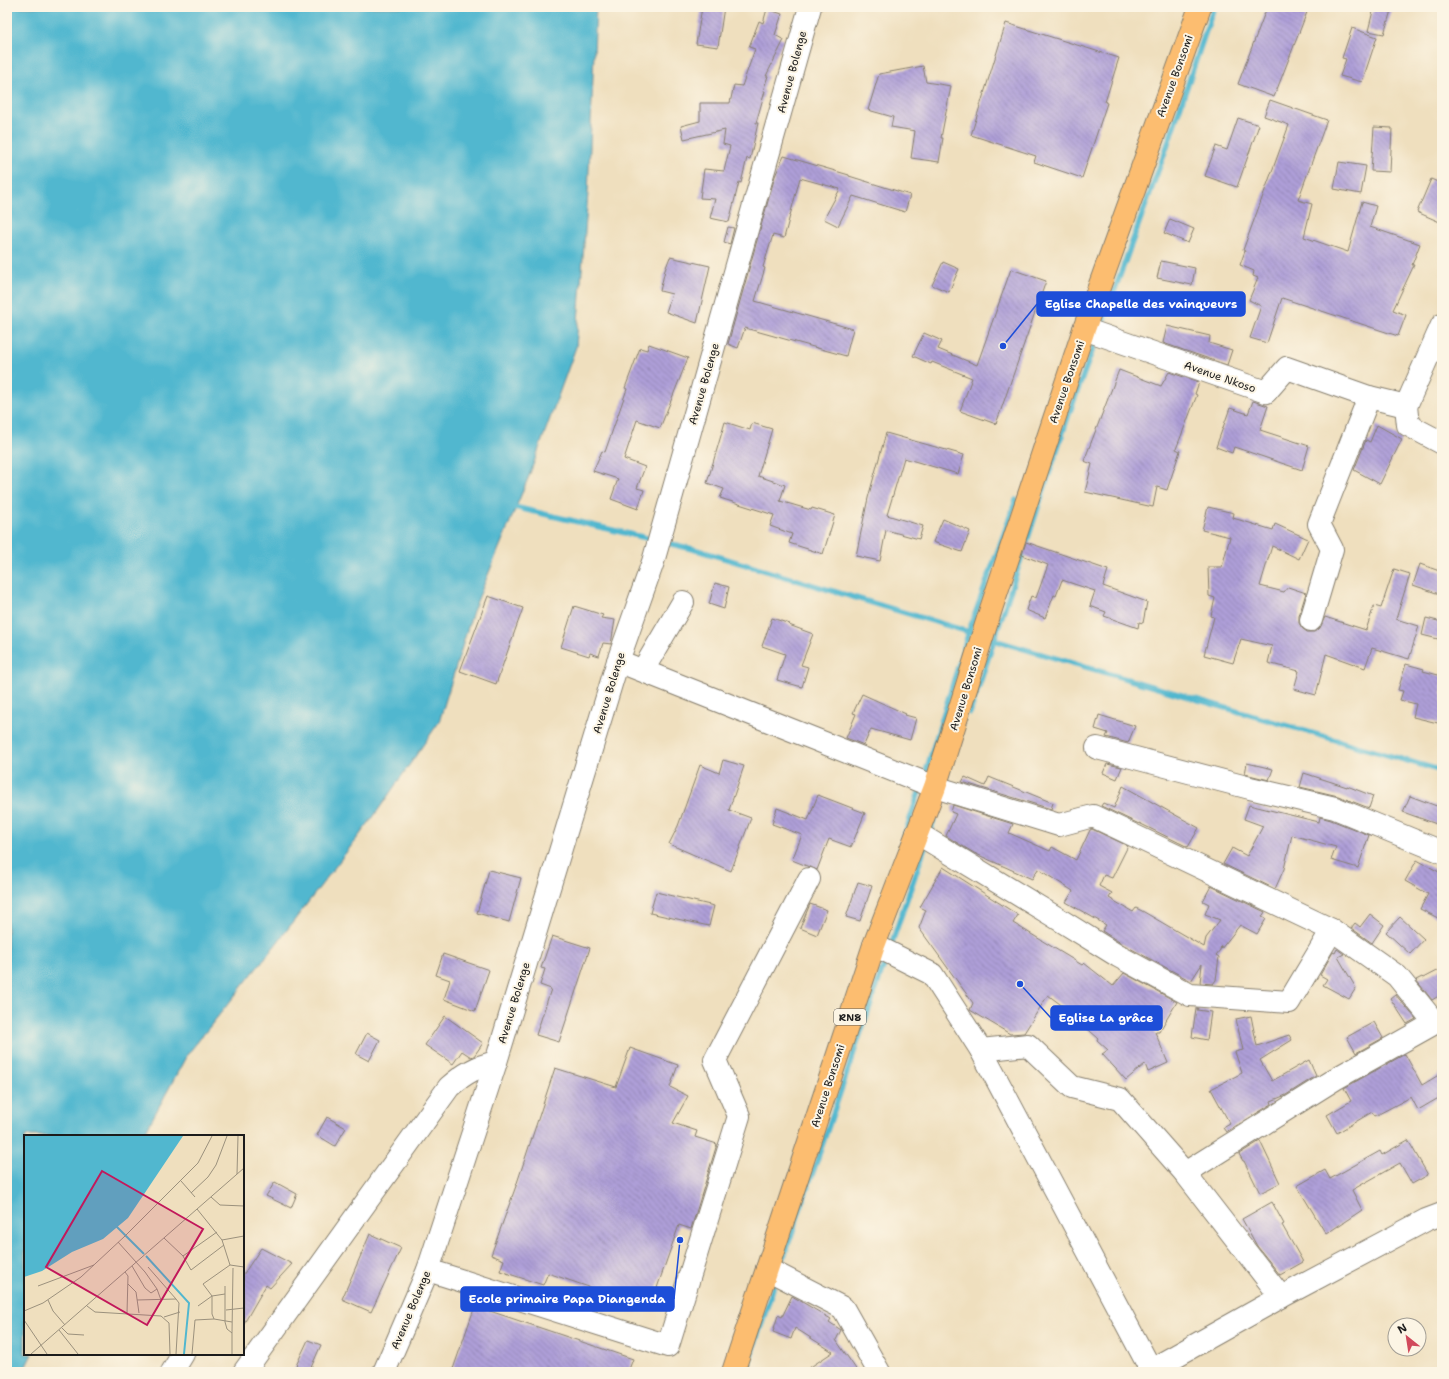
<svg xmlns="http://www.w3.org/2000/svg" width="1449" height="1379" viewBox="0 0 1449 1379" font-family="'Shantell Sans',sans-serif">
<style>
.water{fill:#51b7cf;stroke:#366a76}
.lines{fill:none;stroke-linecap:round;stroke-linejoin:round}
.stream{stroke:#51b7cf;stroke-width:5.5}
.building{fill:url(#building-back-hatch)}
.minor-casing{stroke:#867e6d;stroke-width:24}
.major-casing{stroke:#867e6d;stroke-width:24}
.minor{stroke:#fff;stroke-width:22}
.major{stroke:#fcbd6f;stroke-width:22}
.labels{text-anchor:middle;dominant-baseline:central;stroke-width:4;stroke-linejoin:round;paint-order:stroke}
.shield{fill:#fcf5e5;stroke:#5f5d58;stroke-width:1}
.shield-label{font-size:10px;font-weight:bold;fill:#1c1c1c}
.street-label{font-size:11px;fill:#1c1c1c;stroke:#fcf5e5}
.inset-river{fill:none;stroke:#51b7cf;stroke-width:2}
.inset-road{fill:none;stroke:#9b917d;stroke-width:1}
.view{fill:#c2185b;fill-opacity:0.15;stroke:#c2185b;stroke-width:2}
.inset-edge{fill:none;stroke:#1c1c1c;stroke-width:2}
.leader{fill:none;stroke:#1d4ed8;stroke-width:1.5}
.callout-dot{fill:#1d4ed8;stroke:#fcf5e5;stroke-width:1.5}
.callout{fill:#1d4ed8;stroke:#1d4ed8;stroke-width:1.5}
.callout-label{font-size:12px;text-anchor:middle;font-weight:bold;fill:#fff}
</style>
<defs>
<pattern id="building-back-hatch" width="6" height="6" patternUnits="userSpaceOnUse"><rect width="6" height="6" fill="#ae9fd8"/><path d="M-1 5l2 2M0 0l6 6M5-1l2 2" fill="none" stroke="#8d81ae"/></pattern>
</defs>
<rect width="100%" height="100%" fill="#fcf5e5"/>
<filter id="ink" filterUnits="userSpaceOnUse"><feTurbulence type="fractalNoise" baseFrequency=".025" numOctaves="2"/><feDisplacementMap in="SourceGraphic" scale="8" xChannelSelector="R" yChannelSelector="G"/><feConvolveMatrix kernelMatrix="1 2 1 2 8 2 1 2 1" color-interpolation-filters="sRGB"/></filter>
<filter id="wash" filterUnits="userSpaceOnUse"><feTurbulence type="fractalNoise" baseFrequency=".012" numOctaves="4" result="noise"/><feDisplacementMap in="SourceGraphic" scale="16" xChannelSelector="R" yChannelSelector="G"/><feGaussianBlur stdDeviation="0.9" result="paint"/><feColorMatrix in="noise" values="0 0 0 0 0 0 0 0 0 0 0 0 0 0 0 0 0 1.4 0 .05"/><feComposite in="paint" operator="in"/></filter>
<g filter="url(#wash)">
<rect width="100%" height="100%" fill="#efdfbe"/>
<polygon class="water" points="7,7 596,7 588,193 576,347 529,476 473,611 439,722 374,816 277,943 187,1055 143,1136 25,1136 25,1354 32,1354 23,1372 7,1372"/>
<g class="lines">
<g class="stream">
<polyline points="1100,330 1165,152 1214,7"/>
<polyline points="510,506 655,540"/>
<polyline points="663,542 697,550 979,635"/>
<polyline points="987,638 1442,771"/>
<polyline points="970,713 1069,414 1097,338"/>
<polyline points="924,778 969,631 1016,500"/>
<polyline points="929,834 938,808"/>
<polyline points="902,843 921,786"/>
<polyline points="890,948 926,844"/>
<polyline points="779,1271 887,956"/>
<polyline points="746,1372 776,1279"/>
</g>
</g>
<g id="blocks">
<g class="building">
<polygon points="702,7 724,7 718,47 696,44"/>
<polygon points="1267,7 1309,7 1274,97 1238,84"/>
<polygon points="1374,7 1392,7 1384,34 1368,31"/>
<polygon points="767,9 782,14 775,35 784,40 766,76 768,76 763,91 765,91 756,123 758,123 750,159 747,158 741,183 739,182 729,222 710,218 715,199 700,198 704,169 724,171 730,146 723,144 725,130 684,139 681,126 700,121 700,103 730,103 734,85 742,86 755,49 749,47 759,21 763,23"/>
<polygon points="1006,23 1119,58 1105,102 1107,103 1082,178 1034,162 1036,156 971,135"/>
<polygon points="1352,28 1377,37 1362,82 1340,76 1346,59 1342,58"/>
<polygon points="923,66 926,82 951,86 941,138 943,138 939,162 911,158 915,131 891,127 893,117 868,110 879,74"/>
<polygon points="1270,100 1327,120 1298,200 1312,204 1304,237 1348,252 1362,202 1376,206 1370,227 1420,244 1412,265 1414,265 1393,310 1406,315 1398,336 1282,298 1267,343 1250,338 1261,306 1249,300 1258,278 1253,276 1254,271 1240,265 1245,251 1243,250 1289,125 1264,116"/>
<polygon points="1238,118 1259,125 1237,187 1205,176 1216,146 1227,150"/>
<polygon points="1374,127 1392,128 1390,172 1371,171"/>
<polygon points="784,156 849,175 849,176 910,195 905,212 853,196 838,226 824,219 840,189 800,178 784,238 773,235 763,267 765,268 755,301 853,329 846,356 745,328 738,348 728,344 775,176"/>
<polygon points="1339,162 1366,166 1361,194 1334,189"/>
<polygon points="1431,179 1442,184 1442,223 1417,212"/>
<polygon points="1170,219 1194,229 1188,243 1164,233"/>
<polygon points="728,227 734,228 730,244 724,242"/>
<polygon points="670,257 710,266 697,323 666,312 672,294 660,291 665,270"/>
<polygon points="1161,261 1195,268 1192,285 1157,278"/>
<polygon points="943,262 959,269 949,292 932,285"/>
<polygon points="1011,269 1046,281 996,424 960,411 972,378 932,362 931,364 913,356 924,333 942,341 938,349 977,365"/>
<polygon points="1167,326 1210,336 1209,343 1232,350 1227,365 1163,343"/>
<polygon points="649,344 688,358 660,428 637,420 624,459 645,467 637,488 644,490 638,509 611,499 618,479 593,471 602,451 605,452 627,389 625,388 640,348 647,350"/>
<polygon points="1119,370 1161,386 1169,372 1199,382 1195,394 1197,395 1176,449 1180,451 1167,490 1157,487 1153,507 1085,492 1092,464 1084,461"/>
<polygon points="1253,401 1268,406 1260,430 1309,446 1302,470 1234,447 1232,453 1216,447 1230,408 1248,414"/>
<polygon points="725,422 750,430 752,423 772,429 758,476 785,485 780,501 811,510 812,508 835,515 823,554 789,543 792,534 770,526 774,515 720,498 724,489 707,483"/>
<polygon points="1377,425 1402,439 1380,484 1354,470 1366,440 1370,442"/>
<polygon points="886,433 964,455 958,474 904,458 887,515 923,526 919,539 886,530 880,561 856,556 868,498"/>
<polygon points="1208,507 1234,513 1233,518 1273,530 1275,524 1308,539 1299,559 1272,546 1260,586 1284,592 1288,587 1306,593 1299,616 1299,623 1302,628 1307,632 1314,632 1319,629 1325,617 1366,630 1374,606 1381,608 1394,569 1410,574 1396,619 1419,626 1409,659 1372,648 1365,668 1326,654 1316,695 1294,689 1299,671 1268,663 1272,646 1241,639 1233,663 1204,655 1214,617 1211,616 1215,598 1209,596 1208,567 1222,567 1230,537 1202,530"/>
<polygon points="943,519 970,531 962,552 933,542"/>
<polygon points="1026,542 1108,570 1103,586 1147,602 1143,623 1139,622 1138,628 1104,616 1106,612 1090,606 1095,591 1062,580 1056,596 1054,595 1045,618 1026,610 1031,596 1036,598 1048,565 1022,555"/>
<polygon points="1420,564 1442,572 1442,595 1413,585"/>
<polygon points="715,583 729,587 724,609 709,604"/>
<polygon points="488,596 523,608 496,684 460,671"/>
<polygon points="574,606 603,615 601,618 615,620 611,644 603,643 599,656 590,653 589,656 561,647"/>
<polygon points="772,618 790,624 789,625 813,634 801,665 808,667 802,687 777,680 785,654 762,646"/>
<polygon points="1426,618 1442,622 1442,640 1422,635"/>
<polygon points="1406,664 1424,669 1423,671 1442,676 1442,724 1413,717 1416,704 1400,700 1403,691 1398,690"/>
<polygon points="862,694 906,714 905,715 916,718 910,740 871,729 864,745 846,738 856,714 853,713"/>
<polygon points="1099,715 1135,726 1128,743 1106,737 1108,733 1095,729"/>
<polygon points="723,760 744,766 729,810 751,818 731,871 669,844 678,826 700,765 719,773"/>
<polygon points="1247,763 1273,769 1269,780 1245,774"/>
<polygon points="1107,764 1122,767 1117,779 1103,773"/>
<polygon points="1304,773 1347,787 1347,786 1373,796 1369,808 1338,796 1300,787"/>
<polygon points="965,777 985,786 989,777 1053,803 1051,809 962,782"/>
<polygon points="1123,786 1199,828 1188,847 1139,823 1139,824 1101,806 1103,803 1114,808"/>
<polygon points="818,795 865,813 851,847 829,839 817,870 792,860 802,835 772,824 777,808 808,820"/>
<polygon points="1410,796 1442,808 1442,826 1403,812"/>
<polygon points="953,805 1013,824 1009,833 1050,851 1052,847 1076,860 1090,830 1092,829 1128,846 1112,878 1104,875 1099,886 1112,893 1109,898 1133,912 1136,908 1144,912 1204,947 1206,938 1220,920 1205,914 1209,904 1203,901 1211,886 1265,912 1262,917 1266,919 1257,934 1240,925 1221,949 1221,946 1220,950 1216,955 1219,957 1216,980 1213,984 1200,983 1202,964 1191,981 1124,945 1102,931 1106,925 1066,902 1073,891 1038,869 1032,879 974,853 946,836 956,814 951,812"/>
<polygon points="1249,805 1319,822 1320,817 1331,820 1369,835 1358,868 1331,860 1336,847 1292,835 1284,869 1275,889 1223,864 1232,848 1247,856 1263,826 1244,819"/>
<polygon points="1417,860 1439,872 1442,867 1442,911 1438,918 1420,909 1428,894 1405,881"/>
<polygon points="943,867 1018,915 1013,923 1082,965 1084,963 1113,986 1124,973 1177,1002 1159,1032 1155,1032 1168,1063 1148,1072 1145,1064 1126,1080 1102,1054 1108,1050 1097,1040 1098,1038 1082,1024 1084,1022 1048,995 1024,1033 1010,1034 970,1010 973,1003 919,928 926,910 920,907"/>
<polygon points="489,870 521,878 509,922 477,913"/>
<polygon points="858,882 872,886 860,921 846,917"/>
<polygon points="656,892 714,906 709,926 650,913"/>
<polygon points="810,904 827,910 817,935 800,928"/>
<polygon points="1370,914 1384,925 1372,943 1351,928 1355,923 1360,927"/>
<polygon points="1400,917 1424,939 1410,954 1386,932"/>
<polygon points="552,936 590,948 559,1042 536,1035 551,989 540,985 545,969 541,968"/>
<polygon points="1337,949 1344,954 1338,957 1356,988 1349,999 1323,985 1327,979 1320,975 1333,952 1335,953"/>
<polygon points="443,954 489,970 475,1011 444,999 450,980 436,975"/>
<polygon points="1442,968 1442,994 1432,1000 1416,980 1422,977 1423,978"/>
<polygon points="1395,994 1416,1019 1407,1024 1390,998"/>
<polygon points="1196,1008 1198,1008 1197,1010 1211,1012 1207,1040 1192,1037"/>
<polygon points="445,1016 483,1043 474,1056 471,1057 462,1051 453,1064 425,1045"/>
<polygon points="1251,1016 1257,1046 1289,1035 1292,1040 1260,1060 1272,1081 1309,1060 1316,1076 1286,1095 1271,1101 1272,1104 1226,1132 1223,1128 1230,1124 1211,1089 1242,1073 1235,1052 1243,1050 1236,1019"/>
<polygon points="1374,1022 1383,1038 1356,1053 1347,1037"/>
<polygon points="367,1033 380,1040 369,1061 356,1054"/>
<polygon points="630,1048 678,1065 670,1087 688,1096 673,1123 697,1131 695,1137 717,1144 691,1229 679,1225 650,1308 548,1273 543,1285 500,1271 504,1260 491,1255 516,1186 555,1068 616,1087"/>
<polygon points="1405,1054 1422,1085 1442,1073 1442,1096 1418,1110 1411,1097 1375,1116 1372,1112 1337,1133 1327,1115 1351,1101 1344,1088"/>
<polygon points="327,1117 346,1128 335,1146 317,1135"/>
<polygon points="1408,1140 1428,1175 1412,1184 1400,1163 1352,1190 1362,1210 1326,1234 1297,1186 1325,1170 1330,1179 1380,1151 1382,1155"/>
<polygon points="1260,1141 1280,1183 1260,1193 1244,1161 1243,1161 1239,1154"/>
<polygon points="275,1182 297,1194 291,1208 266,1196"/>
<polygon points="1272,1202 1284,1224 1282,1225 1303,1262 1280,1275 1257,1246 1242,1219"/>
<polygon points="370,1234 401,1248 371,1312 342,1299"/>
<polygon points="261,1248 292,1264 270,1288 266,1285 243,1325 243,1275"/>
<polygon points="792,1296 831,1319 829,1322 841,1330 836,1340 858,1372 803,1372 833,1352 795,1328 791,1339 773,1332 778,1315 782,1317"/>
<polygon points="475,1306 633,1359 628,1372 452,1372"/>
<polygon points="308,1340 321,1345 309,1372 293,1372"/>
</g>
</g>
</g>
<g filter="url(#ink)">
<use href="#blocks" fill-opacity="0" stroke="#867e6d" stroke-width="1"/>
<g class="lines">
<g class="minor-casing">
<g id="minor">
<polyline points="1084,329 1266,392 1287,368 1369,397 1406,406"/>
<polyline points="1406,406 1442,325"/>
<polyline points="1406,406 1408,425 1442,443"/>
<polyline points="1311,620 1332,549 1319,524 1369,397"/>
<polyline points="618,661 935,787 1059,825 1093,816 1332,930 1397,976 1435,1023"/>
<polyline points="643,670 683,602"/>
<polyline points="1097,748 1250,788 1335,808 1442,852"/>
<polyline points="917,833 1052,915 1118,956 1190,995 1289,1002 1332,930"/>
<polyline points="874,945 932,974 981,1050 1151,1370"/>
<polyline points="981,1050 1028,1045 1072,1087 1120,1099 1185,1173 1281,1297"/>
<polyline points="1185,1173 1335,1079 1442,1019"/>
<polyline points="767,1269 843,1308 879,1372"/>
<polyline points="428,1270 668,1346 739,1116 715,1060 809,879"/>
<polyline points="172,1372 183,1354"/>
<path d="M244,1372L449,1087C465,1073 476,1067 496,1062"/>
<polyline points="384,1372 428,1270 496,1062 618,661 653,562 810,7"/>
<polyline points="1147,1372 1281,1297 1426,1220 1442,1214"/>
</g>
</g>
<g class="major-casing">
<polyline id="major" points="733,1372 874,945 935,787 991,609 1084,329 1200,7"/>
</g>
<use href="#minor" class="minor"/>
<use href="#major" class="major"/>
</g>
</g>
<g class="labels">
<rect class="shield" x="834" y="1009" width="32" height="16" rx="3"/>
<g class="shield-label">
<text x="850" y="1017">RN8</text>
</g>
<g class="street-label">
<text transform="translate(792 72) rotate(-75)">Avenue Bolenge</text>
<text transform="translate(1175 76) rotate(-70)">Avenue Bonsomi</text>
<text transform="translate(1220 377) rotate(19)">Avenue Nkoso</text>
<text transform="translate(1067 382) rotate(-71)">Avenue Bonsomi</text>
<text transform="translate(704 384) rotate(-74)">Avenue Bolenge</text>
<text transform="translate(966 689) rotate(-73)">Avenue Bonsomi</text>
<text transform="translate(609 693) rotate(-73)">Avenue Bolenge</text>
<text transform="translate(514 1003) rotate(-73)">Avenue Bolenge</text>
<text transform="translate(828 1086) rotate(-72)">Avenue Bonsomi</text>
<text transform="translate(411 1310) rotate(-67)">Avenue Bolenge</text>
</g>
</g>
<g transform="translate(24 1135)">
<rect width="220" height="220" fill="#efdfbe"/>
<path d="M0,1H159L104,83L79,104L48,117L18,136L0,142Z" fill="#51b7cf"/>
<path class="inset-river" d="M92,91L120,119M122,121L165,168L160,219"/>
<path class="inset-road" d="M213,39L214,1M157,46L171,62M167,58L184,42L192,30L203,1M187,62L196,70L220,71M173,74L198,105L206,130L220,132M140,103L159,121L167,135L200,110M198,105L220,101M94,107L121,137L133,154L137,165M159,121L193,97M206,130L179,149L188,161V179L190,184L208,187M108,131L121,153L127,158L133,154M124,132L152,164M101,137L104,141L103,178M104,149L112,157L115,178M14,151L70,130M201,151V187L203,194L208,198V219M24,165L29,176L41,190M113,165L152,164L155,168L152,219M63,171L71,177L137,181L145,188L146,219M174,171L188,161L201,159M202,175L220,173M0,176L19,168L57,142L101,101L174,28L188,1M140,182L156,177M0,185L23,219M38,193L44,199L60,200M35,195L54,219M208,198L209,133M7,219L220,33M168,219L171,185L190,184"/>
<path class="view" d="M78,36L179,94L123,190L22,132Z"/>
<rect width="220" height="220" class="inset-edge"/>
</g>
<path class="leader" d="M1003 346L1037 304M1020 984L1051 1018M680 1240L674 1299"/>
<g class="callout-dot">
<circle cx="1003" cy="346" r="4"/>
<circle cx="1020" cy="984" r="4"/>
<circle cx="680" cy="1240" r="4"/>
</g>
<g class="callout">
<rect x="1037" y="292" width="208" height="24" rx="4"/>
<rect x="1051" y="1006" width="111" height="24" rx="4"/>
<rect x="461" y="1287" width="213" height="24" rx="4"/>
</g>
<g class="callout-label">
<text x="1141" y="308">Eglise Chapelle des vainqueurs</text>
<text x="1106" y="1022">Eglise La grâce</text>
<text x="567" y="1303">Ecole primaire Papa Diangenda</text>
</g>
<rect width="1449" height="1379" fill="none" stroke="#fcf5e5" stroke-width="24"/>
<g transform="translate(1407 1337) rotate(330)"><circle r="19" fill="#fcf5e5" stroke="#a29e95"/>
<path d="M0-3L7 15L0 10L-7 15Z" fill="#d1495b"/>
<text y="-6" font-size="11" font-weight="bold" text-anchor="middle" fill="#1c1c1c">N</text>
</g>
</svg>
